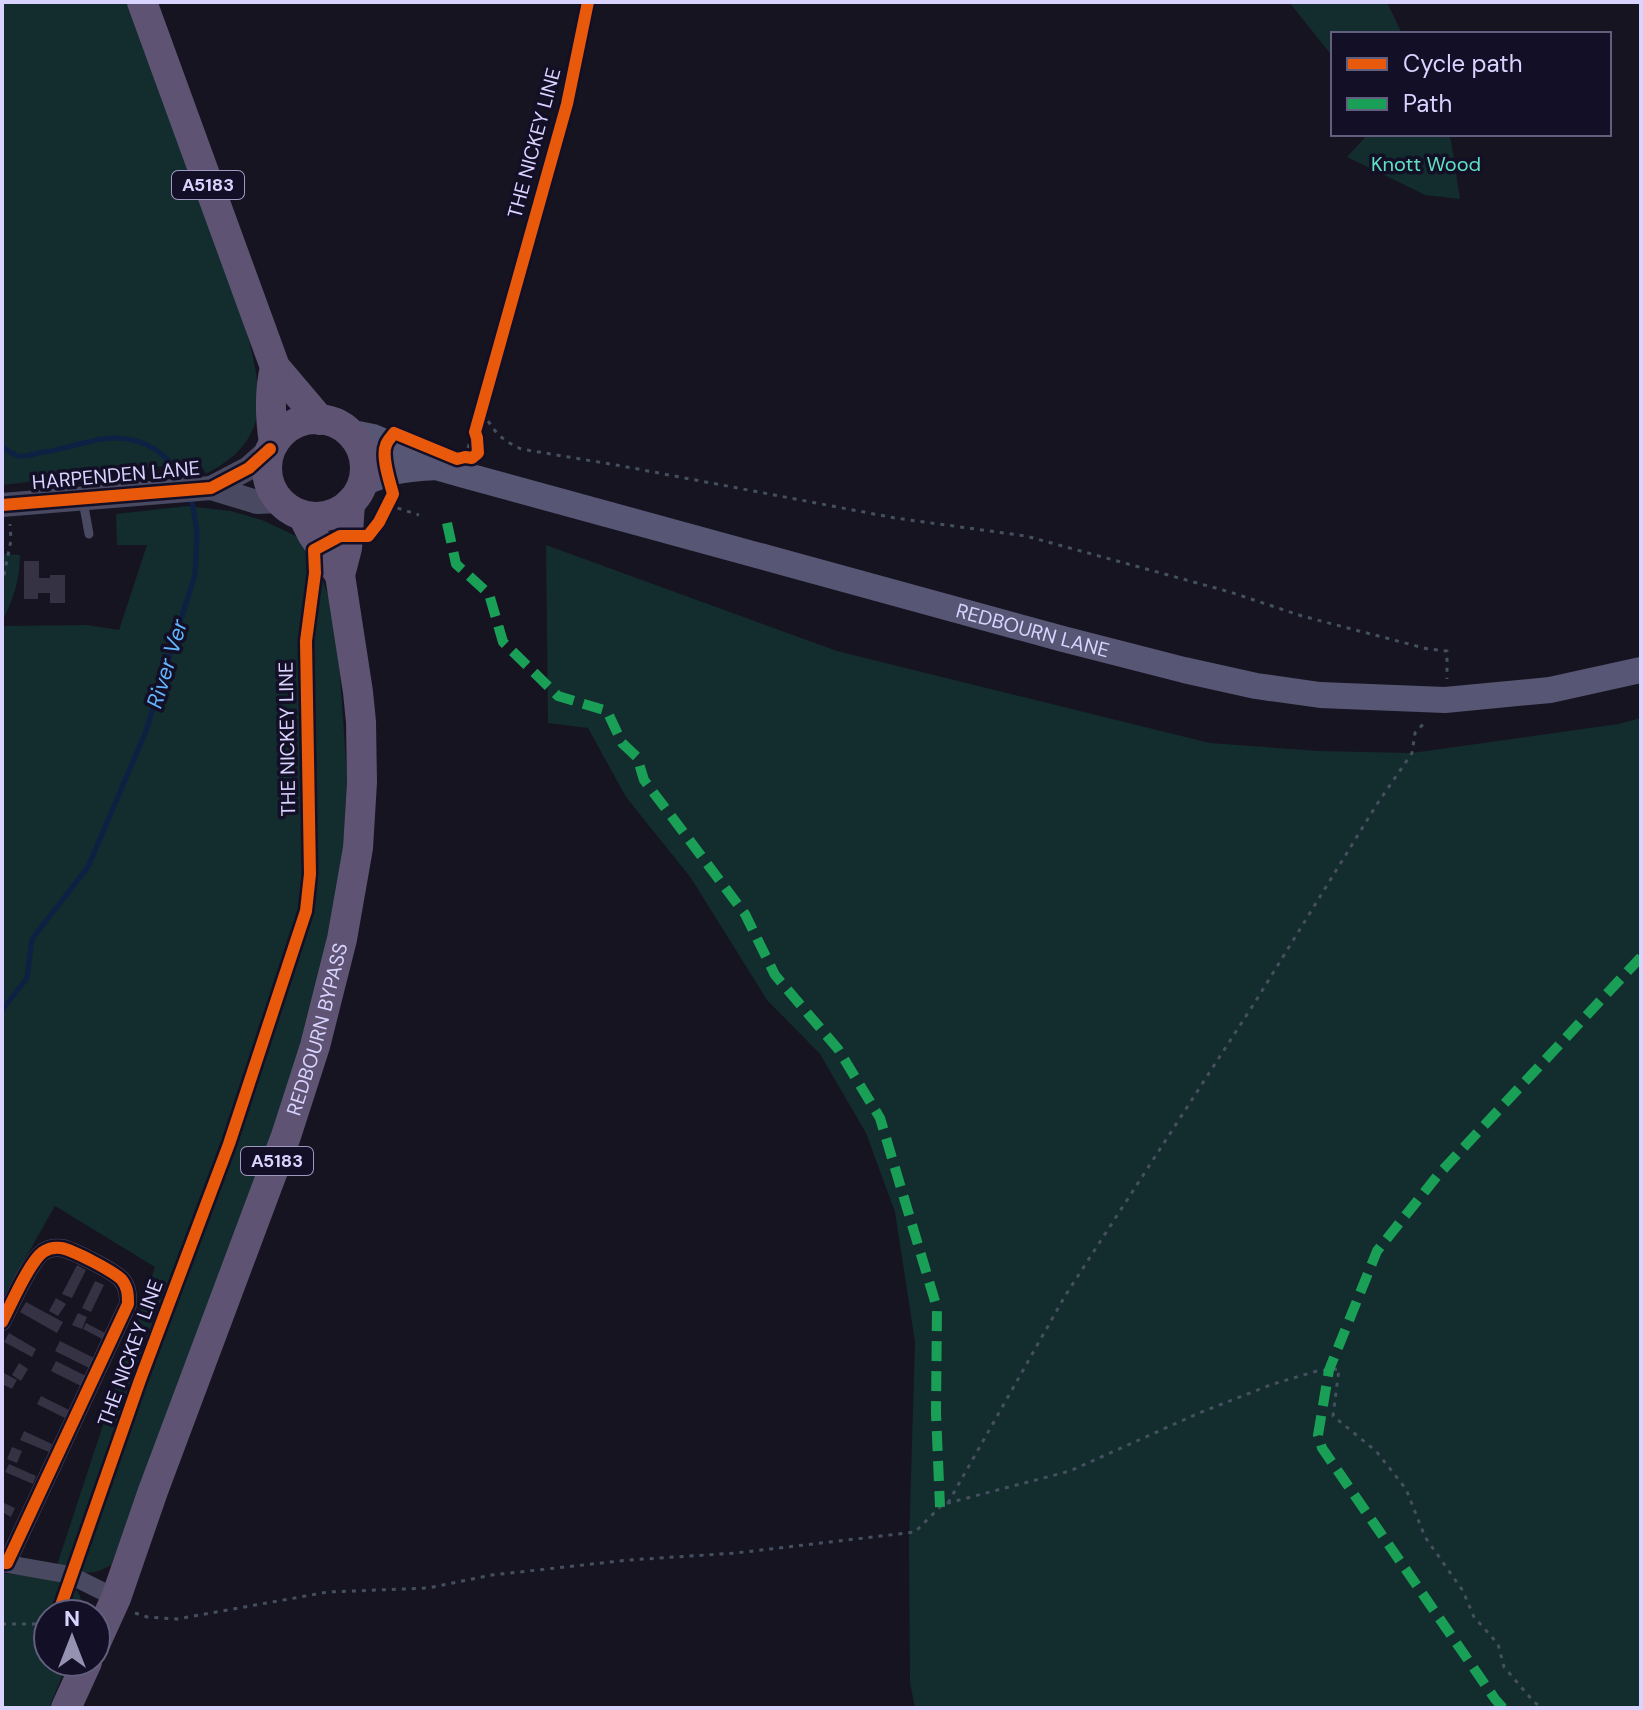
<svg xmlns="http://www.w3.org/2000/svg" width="1643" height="1710" viewBox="0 0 1643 1710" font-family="'DM Sans',sans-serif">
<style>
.green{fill:#132c2d}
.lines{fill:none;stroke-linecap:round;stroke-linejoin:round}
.stream{stroke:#0d2144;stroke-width:5}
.building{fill:#343243}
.path{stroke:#44505f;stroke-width:3;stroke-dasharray:4 6;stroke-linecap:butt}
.service{stroke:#4a4962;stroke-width:9}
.minor{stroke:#4a4962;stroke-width:18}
.tertiary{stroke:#4a4962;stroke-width:24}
.secondary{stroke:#575674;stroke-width:26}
.primary{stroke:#5e5373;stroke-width:30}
.quiet{stroke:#1a9f57;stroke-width:10;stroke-dasharray:20 10;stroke-linecap:butt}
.cycleway-casing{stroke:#130f26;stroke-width:17}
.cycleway{stroke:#e8590c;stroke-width:12}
.labels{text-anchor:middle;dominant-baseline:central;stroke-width:7;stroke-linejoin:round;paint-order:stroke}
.shield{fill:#130f26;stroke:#9e99be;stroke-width:2}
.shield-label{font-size:18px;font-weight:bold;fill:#d9d4ff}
.street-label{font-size:20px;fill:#d9d4ff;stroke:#130f26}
.park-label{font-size:20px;fill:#5fe0c0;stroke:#130f26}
.water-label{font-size:22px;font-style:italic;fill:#62b6ff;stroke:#130f26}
</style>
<rect width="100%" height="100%" fill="#161421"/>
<g class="green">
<path d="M2,2H129C154,73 180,145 205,216C223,266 267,365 257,416C250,446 231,460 206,474L199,462L2,485Z"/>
<polygon points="1289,2 1387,2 1402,34 1333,34 1333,57"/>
<polygon points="1368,134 1448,134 1451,141 1460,199 1425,195 1347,157"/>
<path d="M187,506L231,511L262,520L296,536L319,570L336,618L347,775L341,887L296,1072L159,1445L111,1565C88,1578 81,1572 57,1565L155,1267L55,1206L2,1299V626L87,625L119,630L147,545H117L116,514Z"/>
<polygon points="546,545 837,651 1210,743 1319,751 1412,753 1618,724 1641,718 1641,1708 915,1708 910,1683 909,1543 915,1342 895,1212 866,1133 820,1054 767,1000 691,878 626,797 588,728 548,723"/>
<path d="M2,554L20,555C19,584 14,596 2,622Z"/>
<path d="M2,1573C20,1576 64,1577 76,1590C82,1596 82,1606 83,1614H48V1662H68L49,1708H2Z"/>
</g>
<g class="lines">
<g class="stream">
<path d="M2,447C7,450 14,455 19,456C26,457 37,453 44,452C67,449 90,439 113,438C144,437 170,454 183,482"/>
<polyline points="2,1010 27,978 32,939 88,867 146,731 195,575 197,532 193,506 190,499"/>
</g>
</g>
<g class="building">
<polygon points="24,561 39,561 39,578 50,578 50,575 65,575 65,603 50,603 50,593 38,593 38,599 24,599"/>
<polygon points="77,1265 86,1270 72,1298 62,1294"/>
<polygon points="95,1281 104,1285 91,1312 82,1308"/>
<polygon points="56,1298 66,1304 58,1316 49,1311"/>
<polygon points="26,1302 63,1322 57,1333 20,1312"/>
<polygon points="78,1313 87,1317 82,1329 72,1325"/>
<polygon points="86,1323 107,1334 104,1340 83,1329"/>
<polygon points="9,1333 36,1349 32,1357 4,1342"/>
<polygon points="60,1341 94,1358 89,1368 55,1351"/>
<polygon points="56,1361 86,1376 81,1386 51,1371"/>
<polygon points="19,1363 28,1369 21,1381 12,1375"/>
<polygon points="2,1372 17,1380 12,1389 2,1384"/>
<polygon points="41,1396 69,1410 65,1418 37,1404"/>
<polygon points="24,1431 52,1444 49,1452 20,1440"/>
<polygon points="12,1447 22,1451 17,1463 7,1459"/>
<polygon points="9,1464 36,1476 33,1484 5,1472"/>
<polygon points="2,1502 15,1508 11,1517 2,1512"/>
</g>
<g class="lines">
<g class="path">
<path d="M481,414C489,420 491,427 498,434C505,441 513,445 521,449L622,466L895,518L1026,536L1230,592L1302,616L1428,649L1447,651V679"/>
<polyline points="468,448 472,436"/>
<polyline points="388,505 419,515"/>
<polyline points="2,585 11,540 10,524"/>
<polyline points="948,1503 1065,1296 1257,999 1377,804 1412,753 1415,733 1426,721"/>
<polyline points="59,1610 87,1610"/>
<polyline points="135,1613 147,1617 177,1619 328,1592 428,1588 492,1575 629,1560 736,1553 915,1532 940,1507 948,1503 1070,1471 1199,1413 1273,1384 1317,1371 1339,1369 1333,1416 1376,1451 1406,1489 1425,1537 1463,1591 1474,1617 1498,1644 1504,1667 1534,1702 1543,1708"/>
<polyline points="2,1624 37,1624 48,1626"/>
</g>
<polyline class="service" points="83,501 89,534"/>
<g class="minor">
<path d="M2,1322C11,1305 29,1262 43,1252C49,1248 55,1247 61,1248C73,1250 115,1272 122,1280C128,1288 128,1295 128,1304L7,1563"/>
<polyline points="2,1563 70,1575 116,1598"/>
</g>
<g class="tertiary">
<polyline points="211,488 257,502 280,501"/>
<polyline points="2,505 211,488 249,468 270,449"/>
</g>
<g class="secondary">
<path id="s1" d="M348,432L373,437L404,450L436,467L464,475L1063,639L1184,670L1256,686L1320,695L1445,700L1550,690L1641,670"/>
<path d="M362,484C391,470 404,469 436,467"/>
</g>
<g class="primary">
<polyline points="142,2 275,367 320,420"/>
<circle cx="316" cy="468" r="49"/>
<path d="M274,443C270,417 269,393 275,367"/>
<polyline points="303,516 312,534 340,575"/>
<path id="s2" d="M96,1642L116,1598L153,1491L286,1136L315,1046L342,939L358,848L362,782L361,722L358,692L340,575L347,548L350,503"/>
<polyline points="66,1708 87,1662"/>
</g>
<g class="quiet">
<polyline points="447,523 456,564 489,594 503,642 558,696 607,711 622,743 637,757 644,780 745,914 775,975 838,1049 880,1118 937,1308 936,1413 940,1507"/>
<polyline points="1503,1708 1495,1699 1322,1448 1318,1435 1329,1370 1377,1251 1438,1175 1641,957"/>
</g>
<g class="cycleway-casing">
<g id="cycleway">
<polyline points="2,505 211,488 249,468 270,449"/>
<path d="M2,1322C11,1305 29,1262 43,1252C49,1248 55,1247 61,1248C73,1250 115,1272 122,1280C128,1288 128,1295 128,1304L7,1563H2"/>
<path d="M58,1614L140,1380L229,1144L306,911L310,874L306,641L315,573L314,550L340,536H368L379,522L393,494C390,482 381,457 386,445C387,441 392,436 394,433L457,459L465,457L472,458L478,453L477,438L475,432L567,104L588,2"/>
</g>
</g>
<use href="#cycleway" class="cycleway"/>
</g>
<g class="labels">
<g class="shield">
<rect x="172" y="171" width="72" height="28" rx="6"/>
<rect x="241" y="1147" width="72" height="28" rx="6"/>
</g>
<g class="shield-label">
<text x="208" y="185">A5183</text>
<text x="277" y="1161">A5183</text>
</g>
<g class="street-label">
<text transform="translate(534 143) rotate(-75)">THE NICKEY LINE</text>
<text transform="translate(116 475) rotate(-5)">HARPENDEN LANE</text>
<text stroke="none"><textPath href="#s1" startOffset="714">REDBOURN LANE</textPath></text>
<text transform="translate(287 739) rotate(-91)">THE NICKEY LINE</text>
<text stroke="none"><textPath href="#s2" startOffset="652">REDBOURN BYPASS</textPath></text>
<text transform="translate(130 1353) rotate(-70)">THE NICKEY LINE</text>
</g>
<g class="park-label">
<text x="1426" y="164">Knott Wood</text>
</g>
<g class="water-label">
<text transform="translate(167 664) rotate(-73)">River Ver</text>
</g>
</g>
<rect width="1643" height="1710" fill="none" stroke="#d9d4ff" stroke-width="8"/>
<rect x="1331" y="32" width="280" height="104" fill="#130f26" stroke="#625e7d" stroke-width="2"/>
<rect x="1347" y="58" width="40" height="12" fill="#e8590c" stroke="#625e7d" stroke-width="2"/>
<text x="1403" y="72" font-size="24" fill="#d9d4ff">Cycle path</text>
<rect x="1347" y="98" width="40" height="12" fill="#1a9f57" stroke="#625e7d" stroke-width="2"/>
<text x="1403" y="112" font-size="24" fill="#d9d4ff">Path</text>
<g transform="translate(72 1638)"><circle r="38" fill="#130f26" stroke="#625e7d" stroke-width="2"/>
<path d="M0-6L14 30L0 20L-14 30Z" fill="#9591b1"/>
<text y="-12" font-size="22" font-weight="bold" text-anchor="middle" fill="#d9d4ff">N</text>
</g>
</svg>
